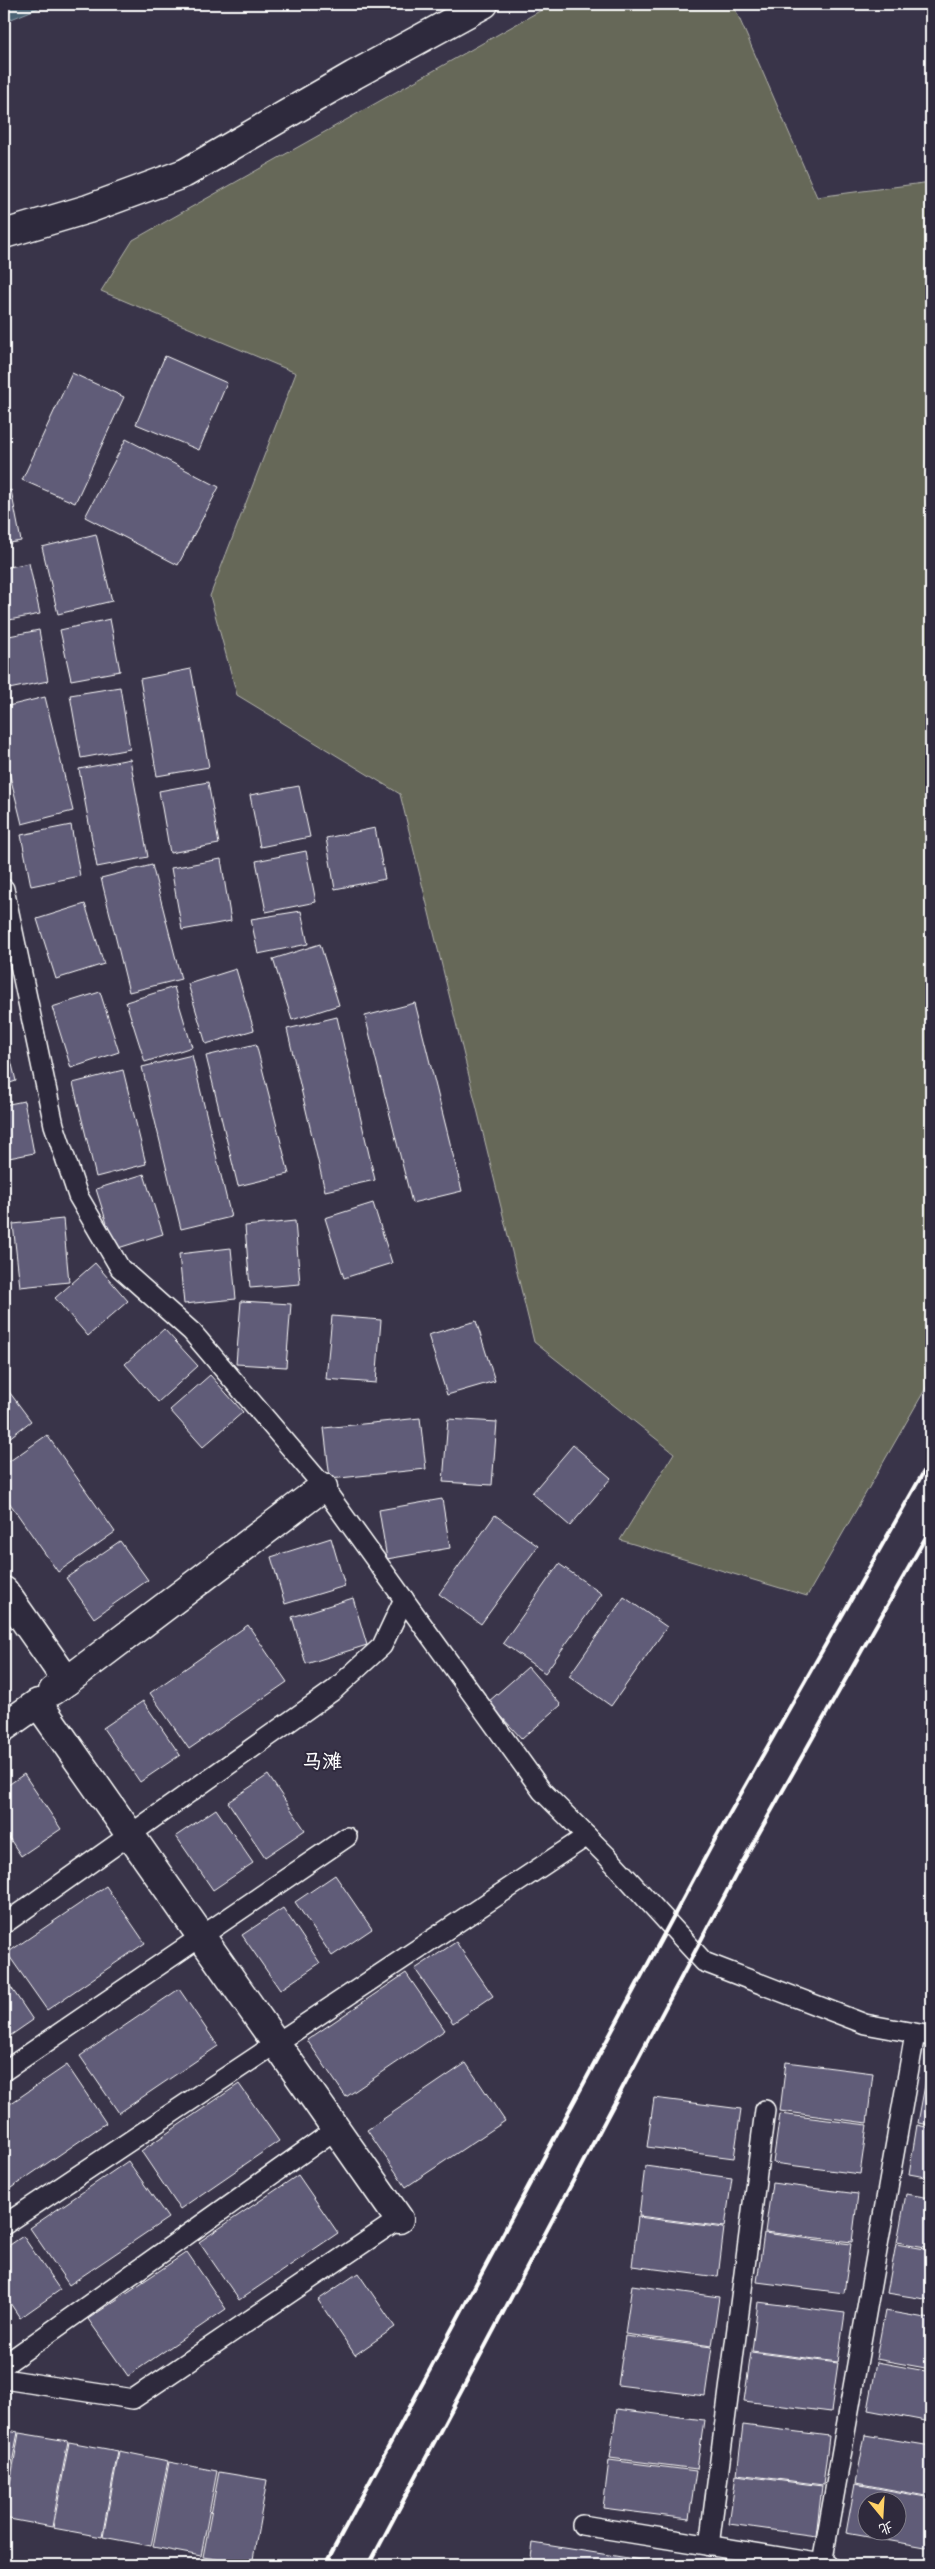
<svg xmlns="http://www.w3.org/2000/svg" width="935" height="2569" viewBox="0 0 935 2569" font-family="'Indie Flower','LXGW WenKai TC',sans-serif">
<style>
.green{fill:#666758;stroke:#b2b3ac}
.water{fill:#4b6375;stroke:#93a1ac}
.building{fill:#615b78;stroke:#fff;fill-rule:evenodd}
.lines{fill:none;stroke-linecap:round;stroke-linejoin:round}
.service-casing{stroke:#fff;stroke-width:22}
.minor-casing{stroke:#fff;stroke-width:31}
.service{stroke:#2f2a3d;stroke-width:19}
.minor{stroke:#2f2a3d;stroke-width:28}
.rail{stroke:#fff;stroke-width:4}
.labels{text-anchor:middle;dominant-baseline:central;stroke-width:4;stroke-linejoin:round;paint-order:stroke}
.quarter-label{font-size:20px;font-weight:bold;fill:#fff;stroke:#2f2a3d}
</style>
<rect width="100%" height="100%" fill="#393449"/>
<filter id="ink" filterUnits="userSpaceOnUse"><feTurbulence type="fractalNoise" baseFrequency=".02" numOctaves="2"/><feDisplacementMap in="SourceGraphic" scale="10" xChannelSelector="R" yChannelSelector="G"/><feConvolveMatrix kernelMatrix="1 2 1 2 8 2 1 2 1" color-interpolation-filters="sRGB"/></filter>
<g filter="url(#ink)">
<polygon class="green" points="552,4 733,4 817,197 931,182 931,1379 807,1596 620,1540 674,1453 534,1342 400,794 237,695 210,596 296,373 101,291 133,240"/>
<polygon class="water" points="4,4 48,4 4,22"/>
<g class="building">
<polygon points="165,356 227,383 199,450 136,424"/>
<polygon points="72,373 124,397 75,503 22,480"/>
<polygon points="126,439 219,487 178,565 85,517"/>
<polygon points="11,490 21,541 4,544 4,492"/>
<polygon points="96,534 112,601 58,614 42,547"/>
<polygon points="29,563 40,614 4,621 4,568"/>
<polygon points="110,619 120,671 71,680 60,630"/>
<polygon points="39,630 48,681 4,690 4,637"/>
<polygon points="191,669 209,767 157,776 140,679"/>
<polygon points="120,687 130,749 81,758 70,695"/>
<polygon points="45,697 73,811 22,824 4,752 4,707"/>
<polygon points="130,759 148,857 97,867 79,769"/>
<polygon points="208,782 219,844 170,853 159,791"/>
<polygon points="299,786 310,837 260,847 250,795"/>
<polygon points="71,825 80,876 31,886 21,835"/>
<polygon points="375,828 385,879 335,889 326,838"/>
<polygon points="306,851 316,902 266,912 256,861"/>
<polygon points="221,859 231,921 182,930 171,868"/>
<polygon points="152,865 181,979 129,992 101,878"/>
<polygon points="85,904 104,964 56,979 37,919"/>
<polygon points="301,911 308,944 258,954 251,919"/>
<polygon points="320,944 339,1005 292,1020 273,959"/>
<polygon points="236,969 254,1030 206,1044 188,984"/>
<polygon points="174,987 192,1047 145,1062 126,1002"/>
<polygon points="100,992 119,1052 71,1068 52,1007"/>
<polygon points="415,1003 462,1191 412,1203 365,1016"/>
<polygon points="337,1017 375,1180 325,1191 287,1029"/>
<polygon points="4,1031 16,1081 4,1085"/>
<polygon points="256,1044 289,1174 238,1186 206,1056"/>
<polygon points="192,1055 231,1217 181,1229 142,1067"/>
<polygon points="123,1070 146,1164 96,1177 73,1083"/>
<polygon points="24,1101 34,1153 4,1159 4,1105"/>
<polygon points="144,1174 163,1234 115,1249 96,1189"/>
<polygon points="373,1203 392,1263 344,1278 325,1218"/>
<polygon points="63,1219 69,1282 20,1287 13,1224"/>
<polygon points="295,1221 300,1284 250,1288 245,1226"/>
<polygon points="231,1248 236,1299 184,1304 179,1254"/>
<polygon points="95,1263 128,1301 88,1336 55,1298"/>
<polygon points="241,1301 291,1304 286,1367 236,1364"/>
<polygon points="332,1316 381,1320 376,1383 326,1379"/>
<polygon points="476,1321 495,1381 447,1395 428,1335"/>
<polygon points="164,1329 198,1366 158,1402 125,1364"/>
<polygon points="210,1375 243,1412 203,1447 170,1410"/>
<polygon points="4,1385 31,1421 4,1442"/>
<polygon points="420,1418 426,1469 330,1479 324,1428"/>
<polygon points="448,1419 497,1422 492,1485 443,1482"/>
<polygon points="47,1435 115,1532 58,1572 4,1495 4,1465"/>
<polygon points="573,1445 611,1478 570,1526 532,1493"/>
<polygon points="442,1499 450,1548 387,1559 379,1510"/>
<polygon points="495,1515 538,1546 481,1624 439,1594"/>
<polygon points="331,1538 345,1586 285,1604 271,1557"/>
<polygon points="120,1541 148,1580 94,1618 66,1578"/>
<polygon points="559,1564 602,1594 545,1673 503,1643"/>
<polygon points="624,1597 667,1627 611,1706 569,1676"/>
<polygon points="353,1598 367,1645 306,1664 292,1617"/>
<polygon points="248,1625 287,1682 189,1749 150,1693"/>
<polygon points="528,1667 561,1705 522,1739 488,1702"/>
<polygon points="143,1701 180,1755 140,1782 103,1728"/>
<polygon points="24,1774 61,1829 21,1856 4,1830 4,1788"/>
<polygon points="268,1775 305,1830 265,1857 228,1802"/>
<polygon points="216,1809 253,1863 213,1890 176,1836"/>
<polygon points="335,1875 372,1929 332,1956 295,1902"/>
<polygon points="106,1886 145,1943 47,2010 7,1953"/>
<polygon points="283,1908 320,1963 280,1990 242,1935"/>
<polygon points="456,1942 493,1996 453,2023 415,1969"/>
<polygon points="406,1973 445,2030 346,2097 307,2040"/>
<polygon points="4,1977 33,2020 4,2040"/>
<polygon points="179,1989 218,2046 119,2113 80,2056"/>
<polygon points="786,2062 873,2073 867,2123 780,2111"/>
<polygon points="466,2063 505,2121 406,2187 367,2130"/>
<polygon points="67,2065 106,2123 8,2190 4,2184 4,2108"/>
<polygon points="927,2074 931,2075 931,2125 918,2123"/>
<polygon points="239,2084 279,2141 180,2209 141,2151"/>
<polygon points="654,2098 741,2109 734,2158 647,2147"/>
<polygon points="780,2114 867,2125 860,2174 773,2163"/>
<polygon points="917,2125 931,2128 931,2178 909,2174"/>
<polygon points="128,2161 168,2218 69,2285 30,2228"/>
<polygon points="645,2166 732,2178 725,2227 639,2216"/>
<polygon points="298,2175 338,2233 239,2300 199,2242"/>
<polygon points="772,2183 858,2194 852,2242 765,2232"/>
<polygon points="906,2194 931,2198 931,2248 897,2242"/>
<polygon points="638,2217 724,2228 718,2277 632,2266"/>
<polygon points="764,2233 851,2244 844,2293 757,2282"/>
<polygon points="23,2236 60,2290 20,2318 4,2294 4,2249"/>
<polygon points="896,2244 931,2250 931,2300 887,2293"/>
<polygon points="187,2252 226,2309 128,2376 88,2319"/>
<polygon points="358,2273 395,2327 355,2355 318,2300"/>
<polygon points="632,2285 719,2297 712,2346 625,2334"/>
<polygon points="758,2302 845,2313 838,2362 752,2351"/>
<polygon points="885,2311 931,2319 931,2369 876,2359"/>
<polygon points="625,2336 712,2347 705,2396 618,2385"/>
<polygon points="751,2352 838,2363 831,2412 744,2401"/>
<polygon points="877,2362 931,2372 931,2422 868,2410"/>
<polygon points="617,2409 704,2420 697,2469 610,2458"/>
<polygon points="743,2425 829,2436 823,2485 737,2474"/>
<polygon points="4,2429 18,2432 4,2504"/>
<polygon points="19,2433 68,2441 52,2527 4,2518"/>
<polygon points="865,2435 931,2446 931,2497 856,2483"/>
<polygon points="69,2442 118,2451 102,2537 53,2528"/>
<polygon points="119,2451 168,2461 151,2546 103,2537"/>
<polygon points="609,2460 696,2471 689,2519 603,2508"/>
<polygon points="169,2462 217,2471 201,2556 153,2547"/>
<polygon points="219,2472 267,2480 252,2565 203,2557"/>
<polygon points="736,2475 822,2486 816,2536 729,2524"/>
<path d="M855,2484L931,2498V2548L846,2533ZM868,2502H898V2532H868Z"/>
<polygon points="533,2543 647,2561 647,2565 530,2565"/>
</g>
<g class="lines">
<g class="service-casing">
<g id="service">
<polyline points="4,889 54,1125 78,1196 120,1268 192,1332 318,1480 542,1791 606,1855 704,1962 865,2024 931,2036"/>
<polyline points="4,1924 334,1690 382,1646 404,1599"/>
<polyline points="4,2071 347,1837"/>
<polyline points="4,2225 587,1836"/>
<polyline points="4,2365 336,2129"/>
<polyline points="4,2379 133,2399 399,2219"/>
<polyline points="582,2525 829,2565"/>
<polyline points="709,2546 765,2110"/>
<polyline points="822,2564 915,2034"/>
</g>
</g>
<g class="minor-casing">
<g id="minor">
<polyline points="4,234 88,209 185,173 354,75 484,4"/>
<polyline points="4,1591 67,1681 53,1691"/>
<polyline points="67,1681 323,1487"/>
<polyline points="4,1727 38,1703 399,2219"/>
</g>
</g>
<use href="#service" class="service"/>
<use href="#minor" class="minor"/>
<g class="rail">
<polyline points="325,2565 714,1841 931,1459"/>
<polyline points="369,2565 742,1863 931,1528"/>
</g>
</g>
</g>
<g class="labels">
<g class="quarter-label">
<text x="322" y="1763">马滩</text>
</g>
</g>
<rect width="935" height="2569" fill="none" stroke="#2f2a3d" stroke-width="20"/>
<rect x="10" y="10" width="915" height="2549" fill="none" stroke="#fff" stroke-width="2" filter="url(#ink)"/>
<g transform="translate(882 2516) rotate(162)"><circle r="24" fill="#2f2a3d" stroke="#827f8b"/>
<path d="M0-4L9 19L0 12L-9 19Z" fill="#ffd166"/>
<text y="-8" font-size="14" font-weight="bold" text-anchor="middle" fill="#ffffff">北</text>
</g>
</svg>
